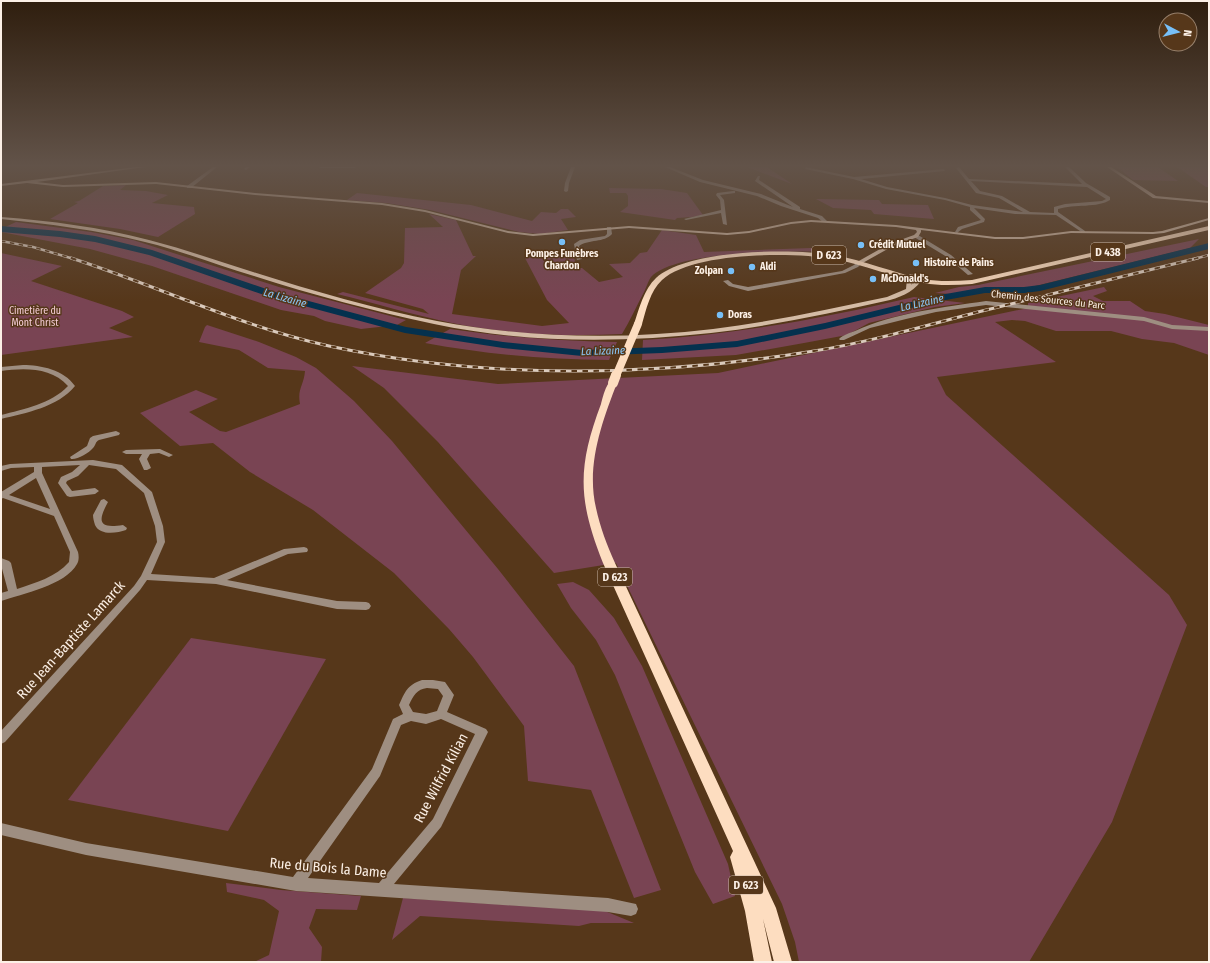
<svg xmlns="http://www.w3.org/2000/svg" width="1210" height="963" viewBox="0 0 1210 963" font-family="'Fira Sans Condensed',sans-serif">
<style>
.green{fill:#794453}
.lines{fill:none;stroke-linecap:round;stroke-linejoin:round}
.river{fill:#04314e;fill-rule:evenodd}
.street{fill:#9e8e81;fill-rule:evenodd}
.secondary{fill:#d4bba5;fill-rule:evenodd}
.primary{fill:#fdddc0;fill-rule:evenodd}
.rail-far1-casing{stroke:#dacabc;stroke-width:2.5}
.rail-casing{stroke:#dacabc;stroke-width:3}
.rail-far1{stroke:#56371a;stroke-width:1.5;stroke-dasharray:4.5;stroke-linecap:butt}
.rail{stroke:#56371a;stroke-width:2;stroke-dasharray:5.5;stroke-linecap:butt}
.primary-bridge-far1{stroke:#fdddc0;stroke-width:8}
.primary-bridge{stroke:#fdddc0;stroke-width:10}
.poi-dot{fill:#77bff7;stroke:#56371a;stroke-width:1.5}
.labels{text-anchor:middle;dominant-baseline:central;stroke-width:3;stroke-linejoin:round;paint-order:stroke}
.far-poi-label{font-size:10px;font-weight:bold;fill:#fcf0e6;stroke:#56371a;text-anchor:start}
.far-street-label{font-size:10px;fill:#fcf0e6;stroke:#56371a}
.far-park-label{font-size:10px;fill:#f5cdd6;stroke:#56371a}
.shield{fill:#56371a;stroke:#cab8a9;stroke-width:1}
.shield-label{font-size:11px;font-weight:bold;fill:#fcf0e6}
.far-water-label{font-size:11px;font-style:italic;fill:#8ac8f8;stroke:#56371a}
.near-street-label{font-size:14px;fill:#fcf0e6;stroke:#56371a}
</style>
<rect width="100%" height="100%" fill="#56371a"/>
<g class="green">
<polygon points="747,167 767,167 792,184"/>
<polygon points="1117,167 1158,167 1178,181 1133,180"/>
<polygon points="1177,167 1209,167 1209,187 1206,187"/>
<polygon points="126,185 120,190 146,191 168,195 152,203 194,207 195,214 158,237 120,229 50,219 78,203 74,202 79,201 103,186"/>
<polygon points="609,188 661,189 687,193 703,215 692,217 677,218 675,220 620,212 628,206 628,196 626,193 610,193"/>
<polygon points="357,193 471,205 532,221 541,212 556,213 561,209 568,209 576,217 561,219 568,230 540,234 519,232 430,210 386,203 347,200"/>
<polygon points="816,199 879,200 882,204 928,205 934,219 874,214 871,210 833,208"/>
<path d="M429,214L456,220L473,256H476L461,270L452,314L542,326L569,323L547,300L525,258L573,254L577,268H582L599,282L623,277L609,264L630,263L640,253L647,252L662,230L696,235L704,252L839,247L843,252C804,251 677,249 651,277C648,281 646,289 643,294C636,307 630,321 622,334C567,337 506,334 452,323C413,315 375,303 337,294L343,292L429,314L423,309L365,293L401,268L404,263L405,228L443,227Z"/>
<polygon points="16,222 91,232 133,240 279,287 406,320 397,325 361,329 325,321 314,316 281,310 152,266 90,249 1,232 1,229"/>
<polygon points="1199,239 1190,248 1027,288 976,289 951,294 935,293 959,287 978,285"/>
<polygon points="1,253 62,266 31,281 122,311 134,317 109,328 133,337 1,355"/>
<polygon points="1104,287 1107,291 1093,296 1103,301 1130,301 1145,311 1165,314 1209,325 1209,355 1174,343 1142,339 1111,331 1056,331 1025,321 1012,320 995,322 1056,362 937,377 946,395 1169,595 1187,625 1112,822 1029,962 799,962 795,942 782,904 616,563 554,573 438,442 384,388 352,366 498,384 718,373 1028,308 1028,303"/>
<path d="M914,297L965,303L935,307L869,323L847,335L804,343L736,355L642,360L643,340C734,335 825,318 914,297Z"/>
<path d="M207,325L259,342L296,357L316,368L354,401L392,441L498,569L574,666L661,890L634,898L591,790L528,781L524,726L473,657L449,629L394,573L313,510L250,472L213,443L180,446L140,413L196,390L218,399L189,412L220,431L226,432L300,404C297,389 304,385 305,371L268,368L239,350L199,342L205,327Z"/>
<path d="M450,329C506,337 560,341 617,342L609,360C547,360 485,354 425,343Z"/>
<polygon points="573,582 589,590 614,618 642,666 728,864 735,896 713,904 695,872 615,675 596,640 571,608 557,584"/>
<polygon points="191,638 326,659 228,831 68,800"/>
<polygon points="226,883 281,890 361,896 357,910 316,909 309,928 322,947 321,962 254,962 269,955 279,911 264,900 227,892"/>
<polygon points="403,898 605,911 634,923 591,923 579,926 420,916 392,940"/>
</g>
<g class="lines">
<polygon class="river" points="1,226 60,231 95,236 152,250 275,292 406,327 503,342 582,350 662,347 737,341 825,323 940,295 985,287 1024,287 1040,285 1209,243 1209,249 1040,291 1024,293 985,293 940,301 825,329 737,347 662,353 582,356 503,348 405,333 267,296 149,255 95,242 60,237 1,232"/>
<g class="street">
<polygon points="213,167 217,167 191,188 187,188 187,186"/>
<polygon points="246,167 250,167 246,170 244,169"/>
<polygon points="319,167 356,167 354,168 321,168"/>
<polygon points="571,167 575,167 569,183 568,191 566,192 564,191 565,183"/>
<polygon points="665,167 670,167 703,180 761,194 793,207 755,181 758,176 760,176 759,180 800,207 800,209 822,216 827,221 823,222 818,218 781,206 757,196 700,182"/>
<path d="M806,167L854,177L944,169L945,171L861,179L887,187L945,198L972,205L1023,212L999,198L976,193L956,168L959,167L969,179L1082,184L1065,167H1069L1086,183L1110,197V200C1098,208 1074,204 1058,209V212L1085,231V232L1083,233L1056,215L1015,214L974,208L985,219L984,222L962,229L957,233L955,232L958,227L981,220L970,210V207L945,200L886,189L853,179L805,169ZM971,181L1087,187L1106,199L1102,201L1065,204L1054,207V213L1030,212L1002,196L980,191Z"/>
<polygon points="733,191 735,191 735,193 720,195 724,200 727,225 723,224 721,213 686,220 684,219 721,210 720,200 716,195 717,193"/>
<path d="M607,227H611L612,234C604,243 589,239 579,246L582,259L577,260L574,244L580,240L605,236L607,234Z"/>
<polygon points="914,235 918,235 951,255 973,274 968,275 947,257 914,237"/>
<polygon points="857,262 862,263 858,267 845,273 748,291 729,286 723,281 728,280 733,284 748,287 842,271 854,265"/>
<path d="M986,301L1144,317L1172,325L1209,327V331L1172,329L1144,321L986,305L936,312L906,319L870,328L844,340H840L839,339C843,335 850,333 855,331C894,313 944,307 986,301Z"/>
<path d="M23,365C41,365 64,370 75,386C58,407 26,413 1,419V415C24,409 51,404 68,386C51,367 24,368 1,371V367Z"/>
<path d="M116,431L120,433L119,435L99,440C95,442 96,445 93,448C89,453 77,460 71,459L70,457L87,446L90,438L93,436Z"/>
<polygon points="160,449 173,455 169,457 159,453 150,454 147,459 151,468 147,470 144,470 139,459 142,454 126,454 122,452 126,450"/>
<path d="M93,460L122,465L152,492L163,526L165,542L151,574L214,578L284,549L304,547L307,548L308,550L307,552L288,554L227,580L337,601L366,602L369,603L371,606L369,609L366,610L337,609L216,584L147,580L140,590L5,742L1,744V731L134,586L141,576L157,542L155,526L144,493L116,469L89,465L78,476L67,481L66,483L72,491L95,488L99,491L95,494L70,497L67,496L58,483L61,477L72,472L80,465L42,467V473L78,552C79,556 79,561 77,564C66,585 22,594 1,601V593L8,591L1,565V558L9,561L11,563L17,589C35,583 56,577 69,562L70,552L54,516L3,498L1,499V492L34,472V467L11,468L1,471V466L10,464ZM36,478L50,509L9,495Z"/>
<path d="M104,499L108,502C97,522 99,529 123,525L127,528L126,530C117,533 100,536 95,525C94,522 93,518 93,515L101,500Z"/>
<path d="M422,680H433L445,682L454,695L447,712L486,729L488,732L441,827L394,884L608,898L636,904L638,909L636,914L631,916L608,912L296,891L86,855L1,835V823L86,843L293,877L372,769L393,719L403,714L399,705C405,692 407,685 422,680ZM427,688L438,689L443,696L437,711L426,714L413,712L409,705C413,696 417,689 427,688ZM441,719L475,734L433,819L379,883L308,878L380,776L401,725L411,721L426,724Z"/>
</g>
<g class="secondary">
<polygon points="136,167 145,167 37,182 63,185 156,182 255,193 382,203 425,210 508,231 533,234 629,226 727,233 749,231 791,222 811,220 896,225 995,237 1023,237 1071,231 1153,232 1162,231 1209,218 1209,220 1164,233 1153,234 1071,233 1023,239 995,239 921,230 921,232 918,237 893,246 859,265 857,264 857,262 889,244 914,235 917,232 916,230 896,227 811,222 791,224 749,233 727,235 629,228 533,236 508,233 425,212 382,205 255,195 156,184 63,187 27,183 1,186 1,184"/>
<polygon points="1107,167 1111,167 1156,196 1209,201 1209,203 1153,198"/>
<path d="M1,217C51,221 100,227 149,240C184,249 218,261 253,272C313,291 375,309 437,321C527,338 622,340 713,329C771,322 829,309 887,297L906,289L907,278L910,274L915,275L911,285L919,276L924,277C916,290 904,296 890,300C831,313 771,326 711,333C619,343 524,343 434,324C373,311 313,295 254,276C217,265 182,251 145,242C98,230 49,224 1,219Z"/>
</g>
<g class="primary">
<path d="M1209,226V230L972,284C956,285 939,286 924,283C893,278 864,264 833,259C792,252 693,252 662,280C650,291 646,310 642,324L638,326L634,324C639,309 644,289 656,278C688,249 792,248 833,255C864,260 893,273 924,279C939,282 956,281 972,280Z"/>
<path d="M613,380L617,383C602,422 586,465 596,508C600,527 607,545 615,563L776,908L792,962H774L763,919L772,962H754L745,911L730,857L733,851L603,563C578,500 577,468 601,404C603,397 606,382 613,380Z"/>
</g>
<g class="rail-far1-casing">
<g id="rail-far1">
<polyline points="1,241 33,247 74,259"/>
<polyline points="1194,259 1209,255"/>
</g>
</g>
<g class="rail-casing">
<path id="rail" d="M71,258C158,286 239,326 329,346C487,380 655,377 814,351C870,342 924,326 978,312C1051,294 1125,276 1198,258"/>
</g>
<use href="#rail-far1" class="rail-far1"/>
<use href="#rail" class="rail"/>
<polyline class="primary-bridge-far1" points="616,376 638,324"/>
<polyline class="primary-bridge" points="613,383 616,375"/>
</g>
<linearGradient id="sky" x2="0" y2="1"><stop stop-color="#2f1e0e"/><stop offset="0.55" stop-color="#625349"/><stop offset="1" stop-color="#625349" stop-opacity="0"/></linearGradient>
<rect width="1210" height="301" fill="url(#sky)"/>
<g class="poi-dot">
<circle cx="562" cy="242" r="4"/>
<circle cx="861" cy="245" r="4"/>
<circle cx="916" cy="263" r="4"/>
<circle cx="752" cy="267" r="4"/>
<circle cx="731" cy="271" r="4"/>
<circle cx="873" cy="279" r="4"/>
<circle cx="720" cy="315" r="4"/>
</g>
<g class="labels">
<g class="far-poi-label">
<text x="869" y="245">Crédit Mutuel</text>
<text x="562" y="254" text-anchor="middle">Pompes Funèbres<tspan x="562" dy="12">Chardon</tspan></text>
<text x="924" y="263">Histoire de Pains</text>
<text x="760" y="267">Aldi</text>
<text x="723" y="271" text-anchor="end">Zolpan</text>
<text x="881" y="279">McDonald's</text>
<text x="728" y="315">Doras</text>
</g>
<g class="far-street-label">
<text transform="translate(1048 300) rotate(6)">Chemin des Sources du Parc</text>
</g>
<g class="far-park-label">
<text x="35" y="311">Cimetière du<tspan x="35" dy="12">Mont Christ</tspan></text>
</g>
<g class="shield">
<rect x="1091" y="243" width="34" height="18" rx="3"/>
<rect x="812" y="246" width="34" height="18" rx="3"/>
<rect x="598" y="568" width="34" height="18" rx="3"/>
<rect x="729" y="876" width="34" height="18" rx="3"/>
</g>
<g class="shield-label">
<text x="1108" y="252">D 438</text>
<text x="829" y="255">D 623</text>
<text x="615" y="577">D 623</text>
<text x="746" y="885">D 623</text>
</g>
<g class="far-water-label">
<text transform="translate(285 298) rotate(16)">La Lizaine</text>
<text transform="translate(922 303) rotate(-13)">La Lizaine</text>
<text transform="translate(603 351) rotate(-2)">La Lizaine</text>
</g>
<g class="near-street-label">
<text transform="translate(71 640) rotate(-48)">Rue Jean-Baptiste Lamarck</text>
<text transform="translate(441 778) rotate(-62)">Rue Wilfrid Kilian</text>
<text transform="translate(328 868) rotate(5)">Rue du Bois la Dame</text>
</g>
</g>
<rect width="1210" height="963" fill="none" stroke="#fcf0e6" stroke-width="4"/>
<g transform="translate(1178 32) rotate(97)"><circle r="19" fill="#56371a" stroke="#98816c"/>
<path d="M0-3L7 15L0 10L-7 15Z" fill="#77bff7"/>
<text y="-6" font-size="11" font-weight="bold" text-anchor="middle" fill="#fcf0e6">N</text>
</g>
</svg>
